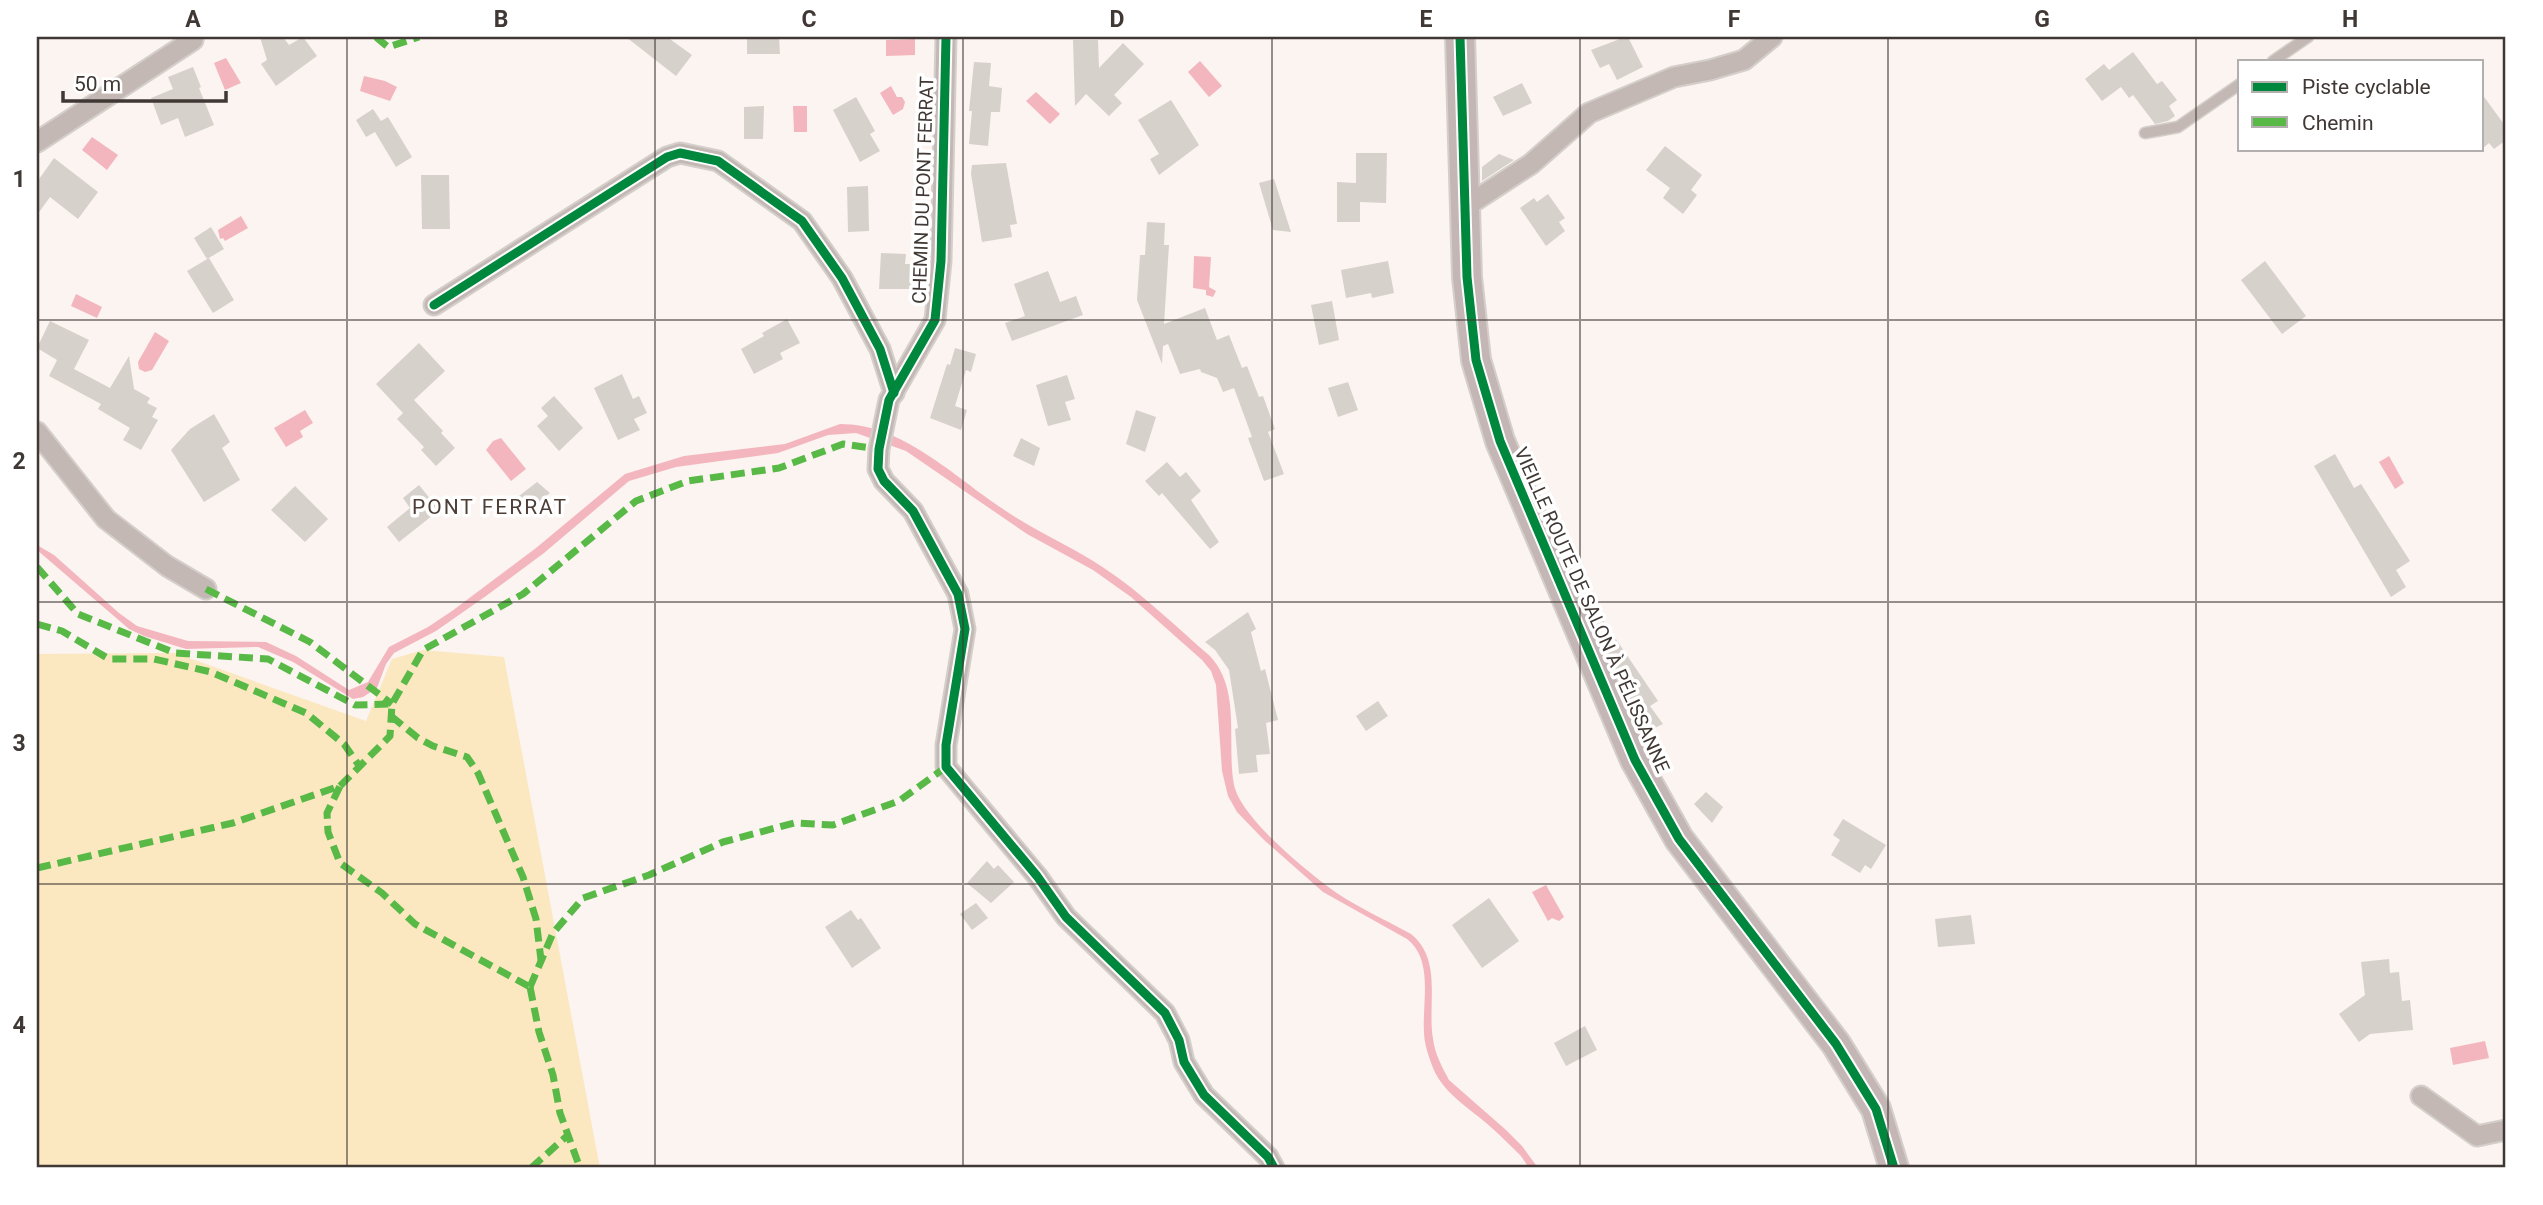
<svg xmlns="http://www.w3.org/2000/svg" width="2543" height="1205" viewBox="0 0 2543 1205" font-family="Roboto,sans-serif">
<style>
.green{fill:#fbe8c0}
.water{fill:#f4b6be}
.building{fill:#d7d1cc}
.lines{fill:none;stroke-linecap:round;stroke-linejoin:round}
.lane-casing{stroke:#d5cfcb;stroke-width:13}
.street-casing{stroke:#d5cfcb;stroke-width:23}
.secondary-casing{stroke:#d5cfcb;stroke-width:32}
.lane{stroke:#c3b8b4;stroke-width:10}
.street{stroke:#c3b8b4;stroke-width:19}
.secondary{stroke:#c3b6b4;stroke-width:28}
.quiet{stroke:#58b947;stroke-width:7;stroke-dasharray:14 7;stroke-linecap:butt}
.cycleway-casing{stroke:#fff;stroke-width:13}
.cycleway{stroke:#00873e;stroke-width:9}
.grid{fill:none;stroke:#403834;stroke-width:2;stroke-opacity:0.55}
.labels{text-anchor:middle;dominant-baseline:central;stroke-width:7;stroke-linejoin:round;paint-order:stroke}
.street-label{font-size:19px;fill:#403834;stroke:#fff}
.neighbourhood-label{font-size:21px;letter-spacing:2px;fill:#4d3e36;stroke:#fff}
.neatline{fill:none;stroke:#403834;stroke-width:2.5}
.grid-label{font-size:23px;text-anchor:middle;font-weight:bold;fill:#403834}
</style>
<rect width="100%" height="100%" fill="#fbf4f0"/>
<polygon class="green" points="423,650 504,657 600,1168 37,1168 37,654 175,653 366,721 392,659"/>
<g class="water">
<polygon points="915,39 915,55 886,56 886,40"/>
<polygon points="226,58 241,83 225,90 214,63"/>
<polygon points="1200,61 1222,86 1209,97 1188,72"/>
<polygon points="364,76 385,81 397,87 390,101 360,91"/>
<polygon points="891,86 897,97 902,97 905,102 903,109 893,115 880,93"/>
<polygon points="1036,92 1060,114 1050,124 1026,101"/>
<polygon points="793,106 807,106 807,132 794,132"/>
<polygon points="92,137 118,155 107,170 82,150"/>
<polygon points="241,216 248,228 225,241 223,238 220,239 218,230"/>
<polygon points="1194,256 1211,257 1209,287 1216,291 1213,297 1206,295 1206,290 1193,288"/>
<polygon points="76,294 102,307 97,318 71,306"/>
<polygon points="155,332 169,341 152,370 145,372 139,369 138,362"/>
<polygon points="305,410 313,423 300,431 303,437 286,447 274,428"/>
<path d="M840,424C903,424 953,476 1003,509C1035,531 1071,546 1104,568C1142,593 1175,626 1210,656C1242,691 1226,742 1234,785C1241,817 1300,865 1327,886C1352,905 1384,919 1411,934C1443,960 1427,1004 1433,1039C1435,1054 1442,1067 1449,1080L1506,1130L1522,1146L1538,1168H1529L1521,1156C1509,1144 1498,1133 1485,1122C1466,1106 1443,1092 1433,1068C1429,1057 1424,1044 1424,1032C1422,1002 1434,960 1407,939L1323,892L1264,840L1237,812L1228,796L1222,771L1216,685L1211,671L1202,660L1131,597L1093,570L1027,534L906,451L856,433L828,435L778,453L676,467L629,481L544,553L486,596L436,631L394,653L386,664L377,688L363,697L353,699L293,662L258,647L186,649L144,636L129,629L37,550V545L54,555L119,613L137,626L188,641L266,642L296,656L349,690L368,682L389,647L428,627L452,611L536,548L625,474L684,456L785,444Z"/>
<polygon points="501,438 526,469 511,481 486,450 493,441"/>
<polygon points="2389,456 2404,483 2395,489 2379,462"/>
<polygon points="1546,885 1564,917 1559,921 1552,918 1548,921 1532,892"/>
<polygon points="2485,1041 2489,1058 2453,1065 2450,1048"/>
</g>
<g class="building">
<polygon points="260,37 283,37 289,45 303,37 317,56 276,86 261,64 267,60"/>
<polygon points="626,37 667,37 692,55 676,76"/>
<polygon points="747,37 779,37 780,54 747,54"/>
<polygon points="1625,37 1628,37 1643,67 1617,80 1609,64 1600,68 1591,50"/>
<polygon points="1073,40 1098,40 1099,68 1123,43 1144,64 1114,95 1122,103 1109,116 1086,94 1075,106"/>
<polygon points="2133,52 2157,84 2162,81 2177,100 2169,106 2175,116 2168,121 2155,124 2133,95 2129,98 2121,87 2102,101 2085,79 2104,64 2109,70"/>
<polygon points="974,62 991,63 989,86 1002,88 1000,112 991,112 988,146 969,144 972,111 969,111"/>
<polygon points="193,67 201,87 199,88 214,125 185,137 178,118 161,125 151,98 173,89 168,77"/>
<polygon points="1522,83 1532,103 1503,116 1493,97"/>
<polygon points="2482,94 2506,127 2506,140 2494,149 2489,143 2482,149"/>
<polygon points="856,97 875,131 870,134 880,151 860,162 833,110"/>
<polygon points="1171,100 1199,145 1159,175 1150,159 1159,154 1138,120"/>
<polygon points="764,106 763,139 744,139 744,107"/>
<polygon points="373,109 381,121 388,117 412,157 396,167 375,132 366,137 356,120"/>
<polygon points="1665,146 1702,175 1691,190 1697,195 1683,214 1663,198 1670,188 1646,170"/>
<polygon points="1356,153 1387,153 1386,203 1360,202 1360,222 1337,222 1337,182 1356,183"/>
<polygon points="1499,154 1514,160 1482,181 1482,167"/>
<polygon points="54,158 98,192 78,219 50,197 37,215 37,182"/>
<polygon points="1006,163 1017,224 1010,225 1012,237 982,242 971,174 972,165"/>
<polygon points="421,175 449,175 450,229 422,229"/>
<polygon points="1274,179 1291,232 1273,230 1259,183"/>
<polygon points="868,186 869,231 848,232 847,187"/>
<polygon points="1548,194 1565,218 1559,222 1565,231 1546,246 1520,208 1534,198 1537,202"/>
<polygon points="1147,222 1165,223 1164,245 1169,245 1164,324 1205,308 1217,340 1229,335 1242,368 1247,366 1259,397 1263,396 1275,429 1268,432 1284,474 1264,481 1248,438 1252,437 1234,388 1223,392 1217,378 1201,372 1200,369 1180,374 1168,344 1163,346 1162,364 1137,300 1140,255 1145,255"/>
<polygon points="211,227 224,249 207,259 194,238"/>
<polygon points="881,253 906,254 905,264 913,264 914,289 879,289"/>
<polygon points="209,258 234,300 213,313 187,271"/>
<polygon points="1388,261 1394,293 1372,298 1371,293 1346,298 1341,270"/>
<polygon points="2265,261 2306,316 2282,334 2241,280"/>
<polygon points="1048,271 1060,302 1076,296 1083,315 1012,341 1005,323 1025,316 1014,284"/>
<polygon points="1332,301 1339,340 1319,345 1311,305"/>
<polygon points="787,319 800,343 780,353 783,359 754,374 741,349 764,336 762,333"/>
<polygon points="50,321 89,340 74,369 110,388 129,356 134,389 150,398 147,403 157,408 152,417 158,420 141,450 123,440 130,428 98,409 101,404 49,376 57,360 37,348"/>
<polygon points="419,343 445,371 414,400 443,431 441,433 455,448 436,466 421,450 424,447 397,419 403,413 376,384"/>
<polygon points="955,348 976,354 971,372 966,370 955,406 967,410 961,430 930,418 947,364 950,365"/>
<polygon points="622,374 633,399 639,396 647,413 634,419 640,430 618,440 594,388"/>
<polygon points="1067,375 1075,399 1065,402 1071,420 1048,426 1036,385"/>
<polygon points="1348,382 1358,410 1338,417 1328,388"/>
<polygon points="554,396 583,428 559,451 537,426 548,416 541,408"/>
<polygon points="1136,410 1156,417 1145,452 1126,444"/>
<polygon points="214,414 230,442 222,448 240,480 204,502 171,450 190,429"/>
<polygon points="1021,438 1040,448 1034,466 1013,456"/>
<polygon points="2335,454 2354,488 2361,484 2410,561 2396,570 2406,587 2391,597 2314,466"/>
<polygon points="1167,462 1180,477 1186,472 1201,491 1191,500 1219,542 1210,549 1162,493 1159,496 1145,481"/>
<polygon points="537,482 550,493 528,510 519,496"/>
<polygon points="419,485 436,506 430,511 433,515 399,542 387,527 410,508 403,498"/>
<polygon points="295,486 328,519 305,542 271,510"/>
<polygon points="1248,612 1256,629 1251,632 1261,671 1265,669 1278,720 1266,723 1270,754 1256,755 1258,772 1239,774 1235,729 1238,728 1229,670 1215,650 1205,642"/>
<polygon points="1603,620 1658,701 1650,706 1663,724 1642,734 1596,624"/>
<polygon points="1378,701 1388,716 1366,731 1356,716"/>
<polygon points="1706,792 1723,807 1712,823 1694,804"/>
<polygon points="1843,819 1886,845 1871,869 1865,865 1860,873 1831,855 1840,840 1833,835"/>
<polygon points="987,861 994,869 998,865 1014,882 991,903 967,883"/>
<polygon points="1489,898 1519,941 1482,968 1452,925"/>
<polygon points="976,903 988,918 972,930 960,914"/>
<polygon points="851,910 858,920 861,918 881,948 852,968 825,927"/>
<polygon points="1971,915 1975,944 1938,947 1935,919"/>
<polygon points="2389,959 2390,973 2399,972 2402,1001 2410,1000 2413,1030 2370,1034 2359,1042 2339,1014 2365,995 2361,962"/>
<polygon points="1585,1026 1597,1050 1566,1066 1554,1043"/>
</g>
<g class="lines">
<g class="lane-casing">
<g id="lane">
<polyline points="2273,61 2308,37"/>
<polyline points="2145,133 2178,127 2240,84"/>
</g>
</g>
<g class="street-casing">
<g id="street">
<polyline points="946,37 941,261 935,320 889,400 879,449 878,469 884,481 913,511 958,594 965,629 946,745 946,767 1037,876 1066,917 1165,1013 1179,1040 1184,1062 1204,1095 1268,1157 1274,1168"/>
<polyline points="37,142 193,40"/>
<polyline points="1465,207 1531,164 1589,113 1674,77 1710,70 1744,60 1772,37"/>
<polyline points="434,305 667,157 680,153 718,161 802,221 842,278 880,349 894,393"/>
<polyline points="37,432 106,519 167,566 206,589"/>
<polyline points="2421,1096 2477,1136 2506,1130"/>
</g>
</g>
<g class="secondary-casing">
<polyline id="secondary" points="1460,37 1467,277 1476,360 1500,441 1635,760 1679,839 1836,1044 1876,1109 1894,1168"/>
</g>
<use href="#lane" class="lane"/>
<use href="#street" class="street"/>
<use href="#secondary" class="secondary"/>
<g class="quiet">
<polyline points="376,37 388,47 419,37"/>
<polyline points="37,567 78,614 175,653 268,659 355,705 392,704"/>
<polyline points="206,589 310,642 392,704"/>
<polyline points="37,624 62,631 109,659 154,659 211,672 306,713 344,744 360,767"/>
<polyline points="391,716 418,738 433,746 467,757 478,773 523,877 536,919 541,960"/>
<polyline points="340,786 390,736 392,704 423,650 523,594 636,501 688,481 779,468 843,444 879,449"/>
<polyline points="37,868 233,823 340,786 327,813 328,832 340,863 382,893 415,924 530,987"/>
<polyline points="530,987 553,933 583,898 649,875 723,842 794,823 833,825 899,801 946,767"/>
<polyline points="530,987 539,1032 553,1075 560,1113 580,1168"/>
<polyline points="531,1168 568,1135"/>
</g>
<g class="cycleway-casing">
<g id="cycleway">
<polyline points="946,37 941,261 935,320 889,400 879,449 878,469 884,481 913,511 958,594 965,629 946,745 946,767 1037,876 1066,917 1165,1013 1179,1040 1184,1062 1204,1095 1268,1157 1274,1168"/>
<polyline points="1460,37 1467,277 1476,360 1500,441 1635,760 1679,839 1836,1044 1876,1109 1894,1168"/>
<polyline points="434,305 667,157 680,153 718,161 802,221 842,278 880,349 894,393"/>
</g>
</g>
<use href="#cycleway" class="cycleway"/>
</g>
<path class="grid" d="M347,37V1168M655,37V1168M963,37V1168M1272,37V1168M1580,37V1168M1888,37V1168M2196,37V1168M37,320H2506M37,602H2506M37,884H2506"/>
<g class="labels">
<g class="street-label">
<text transform="translate(923 190) rotate(-88)">CHEMIN DU PONT FERRAT</text>
<text transform="translate(1592 610) rotate(66)">VIEILLE ROUTE DE SALON À PÉLISSANNE</text>
</g>
<g class="neighbourhood-label">
<text x="490" y="507">PONT FERRAT</text>
</g>
</g>
<rect width="2543" height="1205" fill="none" stroke="#ffffff" stroke-width="77"/>
<rect x="2238" y="60" width="245" height="91" fill="#ffffff" stroke="#b3afae" stroke-width="2"/>
<rect x="2252" y="82" width="35" height="10" fill="#00873e" stroke="#b3afae" stroke-width="2"/>
<text x="2302" y="94" font-size="21" fill="#403834">Piste cyclable</text>
<rect x="2252" y="117" width="35" height="10" fill="#58b947" stroke="#b3afae" stroke-width="2"/>
<text x="2302" y="130" font-size="21" fill="#403834">Chemin</text>
<path d="M63 91v10h163v-10" fill="none" stroke="#403834" stroke-width="3.5"/>
<text x="74" y="91" font-size="21" fill="#403834" stroke="#ffffff" stroke-width="5" paint-order="stroke">50 m</text>
<rect x="38" y="38" width="2466" height="1128" class="neatline"/>
<g class="grid-label">
<text x="193" y="27">A</text>
<text x="501" y="27">B</text>
<text x="809" y="27">C</text>
<text x="1117" y="27">D</text>
<text x="1426" y="27">E</text>
<text x="1734" y="27">F</text>
<text x="2042" y="27">G</text>
<text x="2350" y="27">H</text>
<text x="19" y="187">1</text>
<text x="19" y="469">2</text>
<text x="19" y="751">3</text>
<text x="19" y="1033">4</text>
</g>
</svg>
